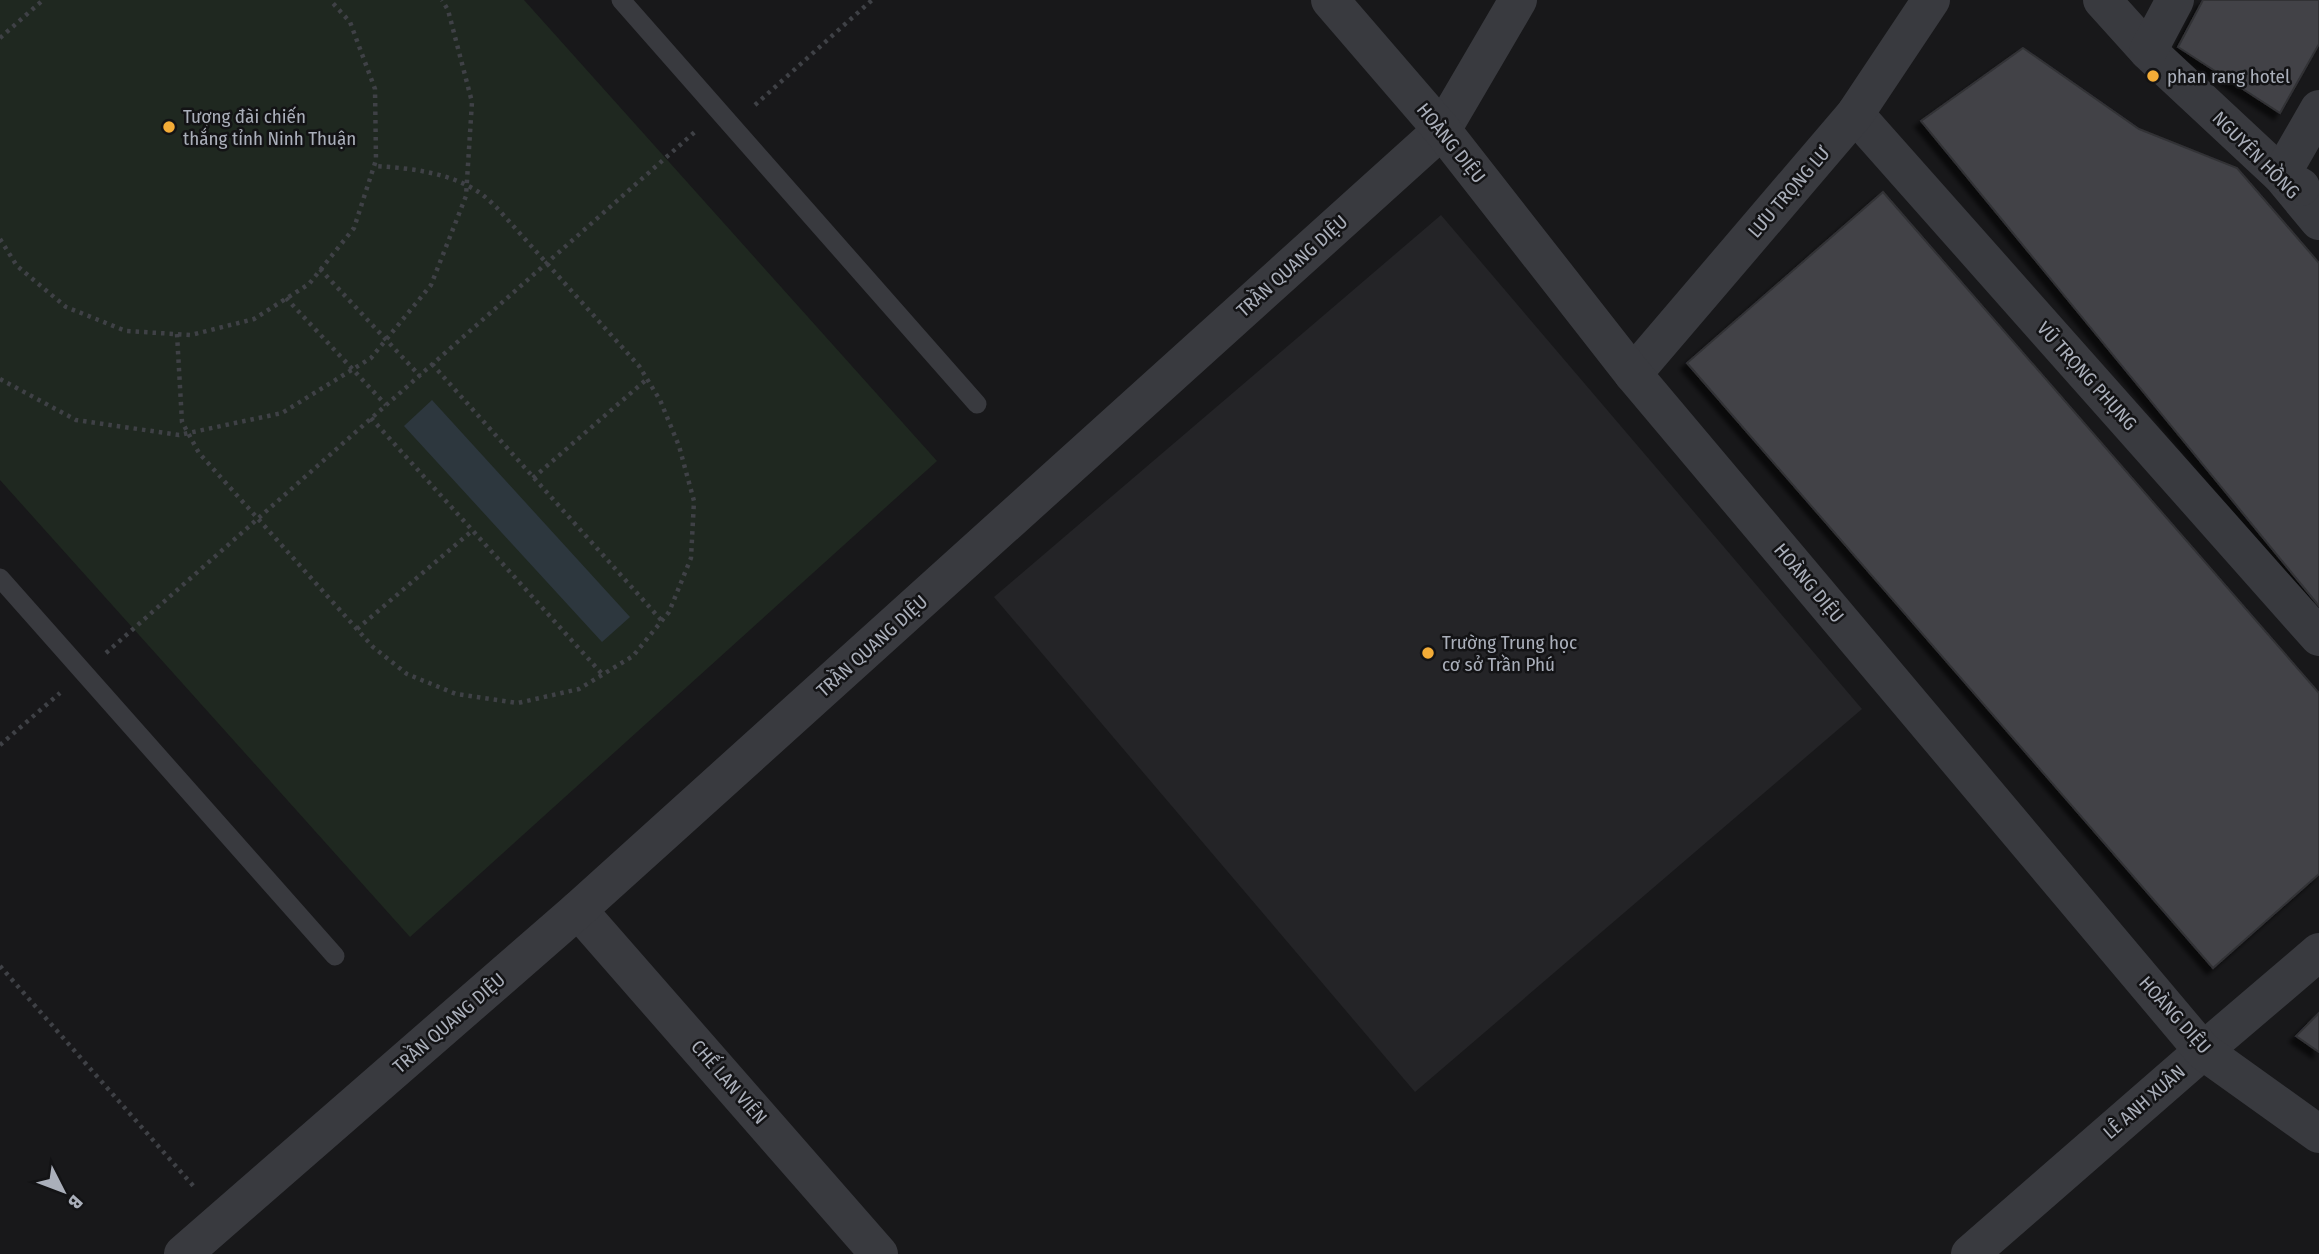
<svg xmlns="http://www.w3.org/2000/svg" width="2319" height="1254" viewBox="0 0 2319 1254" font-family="'Fira Sans Condensed',sans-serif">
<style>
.built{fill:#242427}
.green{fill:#1f2820}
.water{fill:#2d373e}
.building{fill:#424347;stroke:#323236;stroke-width:2;filter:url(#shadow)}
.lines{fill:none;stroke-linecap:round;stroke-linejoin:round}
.path{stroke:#3f4146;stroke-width:4.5;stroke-dasharray:3.5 5;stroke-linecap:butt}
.service{stroke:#393a3f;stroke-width:19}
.minor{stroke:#393a3f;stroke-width:38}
.tertiary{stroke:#393a3f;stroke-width:38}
.poi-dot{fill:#f3ac37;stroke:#131315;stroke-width:2.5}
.labels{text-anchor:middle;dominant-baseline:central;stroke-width:5;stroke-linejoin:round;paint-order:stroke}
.poi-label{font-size:19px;fill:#aaafba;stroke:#131315;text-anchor:start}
.street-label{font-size:19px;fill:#aaafba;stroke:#131315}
</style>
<defs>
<filter id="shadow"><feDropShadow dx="-6" dy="6" stdDeviation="2" flood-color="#0009"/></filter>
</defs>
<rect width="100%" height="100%" fill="#18181a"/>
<polygon class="built" points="1441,215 1862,709 1415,1092 994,597"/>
<polygon class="green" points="0,0 524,0 937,461 410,937 0,480"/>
<polygon class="water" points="432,400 630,617 602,642 404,426"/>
<g class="building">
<polygon points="2203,0 2319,0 2319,44 2280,113 2178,47"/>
<polygon points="2023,48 2139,129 2237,168 2319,263 2319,606 1921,121"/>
<polygon points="1883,192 2319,693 2319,874 2213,968 1687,363"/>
<polygon points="2319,1013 2319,1052 2296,1036"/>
</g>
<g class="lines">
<g class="path">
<polyline points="0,38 43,0"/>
<polyline points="755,105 872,0"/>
<polyline points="0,239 17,266 66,307 126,331 191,335 254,319 309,284 354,228 376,160 375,89 350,22 330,0"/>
<polyline points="320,269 420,376"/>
<polyline points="286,298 386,405"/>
<path d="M177,334L182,422L199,453L373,647L407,674L456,694L518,703L579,689L633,656L669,612L691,558L694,501L679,446L660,400L639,366L498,209C492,203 485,196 477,191C447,172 409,168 374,166"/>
<polyline points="432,364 662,621"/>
<polyline points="0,379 76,420 179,435 282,413 371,358 431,285 466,196 472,102 448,10 442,0"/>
<polyline points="371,418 603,675"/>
<polyline points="533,478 647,379"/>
<polyline points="357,629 473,530"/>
<polyline points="106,653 697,130"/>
<polyline points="0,745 60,693"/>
<polyline points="0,966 196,1189"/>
</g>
<g class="service">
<polyline points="621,0 977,404"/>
<polyline points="0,578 335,956"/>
</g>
<g class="minor">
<polyline points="2102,0 2148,51 2281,175 2319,221"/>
<polyline points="2148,51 2175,0"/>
<polyline points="1855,114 2319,637"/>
<polyline points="2301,187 2281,175 2319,109"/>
<polyline points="1633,374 1855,114 1931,0"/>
<polyline points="578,910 879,1254"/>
<polyline points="183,1254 578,910 1442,130 1518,0"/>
<polyline points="1970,1254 2203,1051 2319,952"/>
</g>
<polyline class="tertiary" points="1330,0 1442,130 1633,374 2203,1051 2319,1134"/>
</g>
<g class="poi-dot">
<circle cx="2153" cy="76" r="7"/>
<circle cx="169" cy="127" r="7"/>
<circle cx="1428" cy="653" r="7"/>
</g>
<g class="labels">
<g class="poi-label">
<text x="2167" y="76">phan rang hotel</text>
<text x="183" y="116">Tượng đài chiến<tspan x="183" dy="22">thắng tỉnh Ninh Thuận</tspan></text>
<text x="1442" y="642">Trường Trung học<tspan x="1442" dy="22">cơ sở Trần Phú</tspan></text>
</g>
<g class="street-label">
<text transform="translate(1451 143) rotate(51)">HOÀNG DIỆU</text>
<text transform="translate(2256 155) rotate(45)">NGUYÊN HỒNG</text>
<text transform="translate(1789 192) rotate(-49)">LƯU TRỌNG LƯ</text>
<text transform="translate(1292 266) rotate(-42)">TRẦN QUANG DIỆU</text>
<text transform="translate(2087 376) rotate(48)">VŨ TRỌNG PHỤNG</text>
<text transform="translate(1809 583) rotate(50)">HOÀNG DIỆU</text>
<text transform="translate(872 646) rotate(-42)">TRẦN QUANG DIỆU</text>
<text transform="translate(2175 1015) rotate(48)">HOÀNG DIỆU</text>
<text transform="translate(449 1023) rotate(-41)">TRẦN QUANG DIỆU</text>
<text transform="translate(729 1082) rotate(49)">CHẾ LAN VIÊN</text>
<text transform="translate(2144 1102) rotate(-41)">LÊ ANH XUÂN</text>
</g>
</g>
<g transform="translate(63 1191) rotate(132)" stroke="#131315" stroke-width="5" paint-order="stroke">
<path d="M0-5L12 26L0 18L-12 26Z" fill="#aaafba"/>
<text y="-10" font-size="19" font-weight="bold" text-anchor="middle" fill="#aaafba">B</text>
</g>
</svg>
